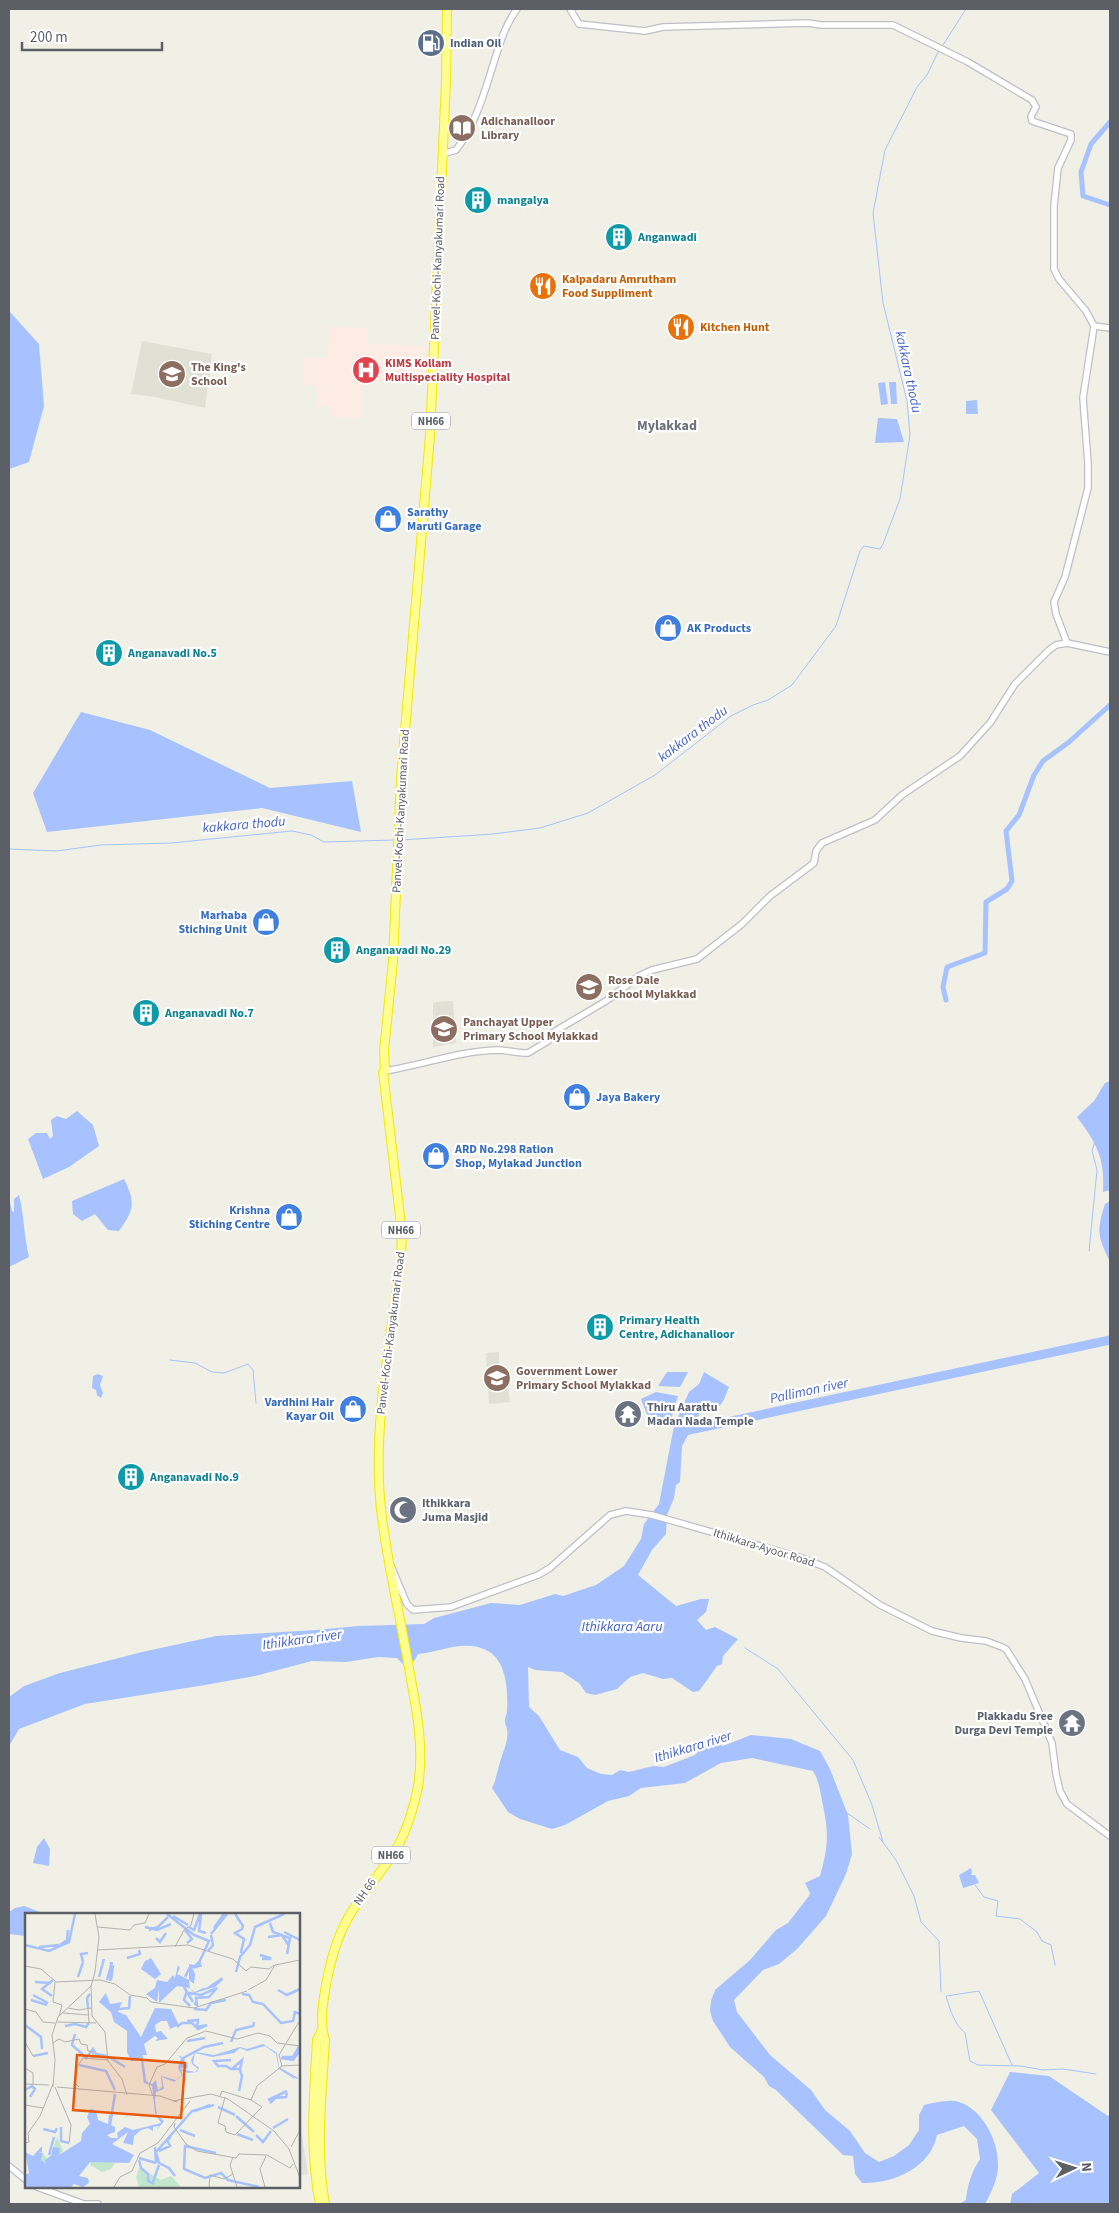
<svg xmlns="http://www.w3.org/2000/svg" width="1119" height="2213" viewBox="0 0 1119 2213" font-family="'Source Sans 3',sans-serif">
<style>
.industrial{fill:#e1e1da}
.education{fill:#e0e0d4}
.medical{fill:#fcece3}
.water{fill:#a7c2ff}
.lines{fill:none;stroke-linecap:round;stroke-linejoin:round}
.stream{stroke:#a7c2ff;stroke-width:1}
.canal{stroke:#a7c2ff;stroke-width:5}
.river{stroke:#a7c2ff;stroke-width:9}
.secondary-casing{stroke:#bebfc7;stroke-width:8}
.highway-casing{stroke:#f6e700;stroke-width:10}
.secondary{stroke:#fff;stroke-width:5.5}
.highway{stroke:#fefd8f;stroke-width:8}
.labels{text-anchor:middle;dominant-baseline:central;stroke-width:4.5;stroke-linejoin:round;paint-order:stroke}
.shield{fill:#fff;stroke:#8e8f94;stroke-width:1}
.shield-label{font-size:11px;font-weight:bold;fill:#5d5f66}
.service-label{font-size:12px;font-weight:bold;fill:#4e5e75;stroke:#fff;text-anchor:start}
.education-label{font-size:12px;font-weight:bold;fill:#785e54;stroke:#fff;text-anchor:start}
.culture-label{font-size:12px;font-weight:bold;fill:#0d838f;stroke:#fff;text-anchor:start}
.street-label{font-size:12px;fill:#5d5f66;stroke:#fff}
.food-label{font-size:12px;font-weight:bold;fill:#c56008;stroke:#fff;text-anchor:start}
.health-label{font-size:12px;font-weight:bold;fill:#be3a42;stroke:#fff;text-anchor:start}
.shop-label{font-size:12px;font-weight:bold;fill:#366cbe;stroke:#fff;text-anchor:start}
.worship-label{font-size:12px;font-weight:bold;fill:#5b616d;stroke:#fff;text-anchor:start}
.water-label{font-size:14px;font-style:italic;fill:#4765c5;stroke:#fff}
.neighbourhood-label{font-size:14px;font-weight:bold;fill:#6e7178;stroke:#fff}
.inset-river{fill:none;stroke:#a7c2ff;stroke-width:2.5}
.inset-road{fill:none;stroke:#b1b2af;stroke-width:1}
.view{fill:#e8590c;fill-opacity:0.15;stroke:#e8590c;stroke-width:2.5}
.inset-edge{fill:none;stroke:#5d5f66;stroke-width:2.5}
</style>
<rect width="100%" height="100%" fill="#f0f0e6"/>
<polygon class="industrial" points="299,2135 302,2135 308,2174 299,2176"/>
<g class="education">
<polygon points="142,341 212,354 205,408 155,397 131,394"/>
<polygon points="590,980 596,991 589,996 583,983"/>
<polygon points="453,1001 456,1043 433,1047 433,1002"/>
<polygon points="499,1352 499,1368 506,1368 510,1402 489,1404 486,1353"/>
</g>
<polygon class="medical" points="329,327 368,328 368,344 428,346 427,383 363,381 362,418 332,417 332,406 317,406 318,385 303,385 304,358 328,358"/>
<g class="water">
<polygon points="9,311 39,344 44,406 29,462 9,469"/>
<polygon points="885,382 888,404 881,405 878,383"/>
<polygon points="889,382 896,382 897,404 891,404"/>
<polygon points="977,400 978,414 966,414 966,401"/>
<polygon points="878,418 897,419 904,442 875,443"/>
<polygon points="81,712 150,730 270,788 352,781 361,832 262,808 47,832 33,793"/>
<path d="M1110,1081V1190L1103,1192C1105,1158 1097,1144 1077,1117L1094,1101L1105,1083Z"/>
<polygon points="77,1111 93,1125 99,1146 69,1167 43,1179 28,1139 36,1133 47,1133 50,1139 53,1136 51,1120 57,1116 66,1119"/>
<path d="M124,1179C136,1203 134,1210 119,1231L108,1230L95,1214L82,1221L73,1214L72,1201Z"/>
<path d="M19,1195C24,1215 24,1236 29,1257L9,1267V1198L12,1211L14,1212V1199Z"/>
<path d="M1110,1201V1262C1098,1236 1096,1232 1105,1204Z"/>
<polygon points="667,1372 688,1372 680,1387 658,1386"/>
<path d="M704,1372L729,1387C722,1404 722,1411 702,1409L682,1446L680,1482L676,1485L674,1498L667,1515L666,1534L652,1550L638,1575L676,1606L701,1599H709L706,1612L697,1620L706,1630L715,1627L738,1639L723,1656L722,1664L717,1666L699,1691L693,1692L672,1678L663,1679L643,1673L630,1677L617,1689L595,1695L586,1693L579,1683L562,1672L535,1670L528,1667L529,1707L539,1716L560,1750L578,1757L587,1768L601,1774L612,1775L620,1770L629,1772L653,1766L664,1767L695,1755L702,1747L716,1743L723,1746L751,1735L791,1739L820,1751L830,1769L848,1815L852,1854L846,1874L826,1916L797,1949L779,1964L763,1970L734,2000L737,2012L770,2055L811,2090L825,2110L850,2131L865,2153L879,2162L894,2156L909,2145L919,2130V2115L924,2105C934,2103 944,2100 955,2101C981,2106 998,2139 998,2164C999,2177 991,2193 985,2204H959L966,2200C967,2186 972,2171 980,2159L977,2139L964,2126L937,2135C931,2167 894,2184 862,2183L855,2174L853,2156L843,2155L776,2090L769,2086L764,2077L730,2047L713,2021L710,2011L711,2001L715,1990L750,1960L776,1930L788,1923L809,1896L810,1893L805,1883L820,1876C828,1847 829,1835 823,1805C820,1793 820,1782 813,1771L752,1758L721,1763L685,1783L641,1788L629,1796L608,1801L565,1825L552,1829L520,1819L508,1812L492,1788C497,1778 497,1770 501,1759C504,1749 509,1740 507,1729C507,1727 505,1725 505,1722C504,1719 507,1715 507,1711C508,1690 507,1660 486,1650C464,1639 440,1652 418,1654L414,1661L404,1665L397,1658L378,1657L346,1662L312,1661L255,1676L205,1685L85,1704L19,1729L9,1746V1697L24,1686L60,1673L142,1652L216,1636L316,1630L358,1626L424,1624L434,1618L491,1603L520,1605L555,1594L563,1596L596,1585L624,1566L641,1539L644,1524L659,1504L674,1426L689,1392L699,1384Z"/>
<polygon points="98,1374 103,1376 100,1385 103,1393 101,1398 97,1395 96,1390 92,1388 93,1376"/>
<polygon points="656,1392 678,1396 670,1423 649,1420 641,1399"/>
<polygon points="44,1838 50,1849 49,1866 33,1863 37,1847"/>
<polygon points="971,1868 972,1872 971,1875 975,1875 979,1883 963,1888 959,1875"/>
<polygon points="24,1906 40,1912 40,1914 26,1914 26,1936 9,1934 9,1912 15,1908"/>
<polygon points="1010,2072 1049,2076 1108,2116 1110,2115 1110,2204 1010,2204 1012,2194 1039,2173 991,2110"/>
</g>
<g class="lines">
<g class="stream">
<polyline points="943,45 966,9"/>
<polyline points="401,840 493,834 540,828 588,813 655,775 731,716 753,705 768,700 792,685 836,626 860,551 864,546 880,549 883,544 900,499 910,435 907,401 883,303 873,213 885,150 917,87 927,75 939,50"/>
<polyline points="9,849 57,851 100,845 171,843 292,831 311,835 324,842 395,840"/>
<polyline points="1089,1251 1097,1170 1092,1151 1095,1141"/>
<polyline points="170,1360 195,1363 212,1372 224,1373 248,1364 253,1370 256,1403"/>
<polyline points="745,1648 778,1669 853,1760 872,1805 883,1842"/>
<polyline points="847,1813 870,1829"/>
<polyline points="879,1837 896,1860 914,1896 921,1922 939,1941 941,1992"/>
<polyline points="975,1885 984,1897 998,1901 996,1916 1020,1919 1037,1932 1042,1941 1051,1945 1055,1965"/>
<path d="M1012,2065L979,1991L946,1996C950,2009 954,2024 965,2033L970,2061L978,2065L1021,2066L1043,2070L1063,2069L1096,2074"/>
</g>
<g class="canal">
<polyline points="1110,122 1091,144 1081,172 1083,196 1110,205"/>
<polyline points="946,1000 943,987 947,967 985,953 986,902 1007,889 1012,881 1006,831 1019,815 1034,775 1043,761 1069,742 1110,705"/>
</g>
<polyline class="river" points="680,1432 1110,1340"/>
<g class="secondary-casing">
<g id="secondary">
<polyline points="570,9 579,24 645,31 663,27 808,23 821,25 893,25 968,62 1032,100 1036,107 1031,116 1032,121 1071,134 1071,140 1058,168 1054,206 1054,269 1059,279 1086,311 1094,326 1083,398 1088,463 1088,488 1065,577 1054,602 1056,614 1067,643"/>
<path d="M443,154L456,150C475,126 485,91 494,62C500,43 505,25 517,9"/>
<polyline points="1094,326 1110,328"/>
<path d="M385,1071C423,1065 459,1051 497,1050C507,1050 517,1053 528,1053L548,1041L552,1033L606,1001L639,976L652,970L697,959L742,924L770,896L814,863L816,851L822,843L875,820L902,795L960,756L990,723L1015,684L1049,650L1056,645L1067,643L1110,652"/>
<polyline points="391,1566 407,1604 413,1610 451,1607 538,1575 550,1568 610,1515 626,1511 652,1515 799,1557 825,1567 880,1605 932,1631 961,1638 986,1641 1002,1647 1006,1649 1025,1679 1052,1743 1056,1774 1060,1791 1067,1804 1110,1836"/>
<polyline points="9,2166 26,2180"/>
<polyline points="37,2187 84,2204 98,2204"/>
</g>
</g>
<g class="highway-casing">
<g id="highway">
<path d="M320,2204C309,2150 314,2095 317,2040L322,2030"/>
<path d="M325,2204C315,2149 322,2095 325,2040C320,2025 322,2007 325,1991C329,1966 335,1941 348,1918C363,1892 384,1870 399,1844C408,1827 414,1806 418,1787C424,1748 417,1711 410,1674C401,1619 387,1564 381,1509C372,1426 391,1340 401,1258L402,1233L383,1072L385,1071L384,1051L393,961L401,778L430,436L446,82L447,9"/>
</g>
</g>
<use href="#secondary" class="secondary"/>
<use href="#highway" class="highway"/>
</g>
<defs>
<g id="fuel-disc" transform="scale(1.4375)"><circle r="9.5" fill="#5c6f8a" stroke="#fff"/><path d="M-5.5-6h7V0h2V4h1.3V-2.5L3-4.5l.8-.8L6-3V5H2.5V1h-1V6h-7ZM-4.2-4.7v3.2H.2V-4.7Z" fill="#fff"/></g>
<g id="library-disc" transform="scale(1.4375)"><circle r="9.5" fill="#8d6e63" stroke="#fff"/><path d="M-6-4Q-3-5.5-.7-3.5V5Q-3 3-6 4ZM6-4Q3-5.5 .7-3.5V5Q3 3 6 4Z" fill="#fff"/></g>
<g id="building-disc" transform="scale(1.4375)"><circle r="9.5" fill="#0f9aa8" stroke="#fff"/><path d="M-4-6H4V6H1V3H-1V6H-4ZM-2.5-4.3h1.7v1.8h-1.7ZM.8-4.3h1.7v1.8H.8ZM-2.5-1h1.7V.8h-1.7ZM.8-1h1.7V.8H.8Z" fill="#fff"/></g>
<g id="restaurant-disc" transform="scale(1.4375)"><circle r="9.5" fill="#e8710a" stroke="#fff"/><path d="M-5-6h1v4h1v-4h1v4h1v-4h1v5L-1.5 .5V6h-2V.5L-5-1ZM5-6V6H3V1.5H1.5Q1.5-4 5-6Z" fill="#fff"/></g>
<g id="hospital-disc" transform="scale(1.4375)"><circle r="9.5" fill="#e0444e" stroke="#fff"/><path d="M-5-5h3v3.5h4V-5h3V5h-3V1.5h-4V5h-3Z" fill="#fff"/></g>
<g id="school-disc" transform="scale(1.4375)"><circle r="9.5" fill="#8d6e63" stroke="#fff"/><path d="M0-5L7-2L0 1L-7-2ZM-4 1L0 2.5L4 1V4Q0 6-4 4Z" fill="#fff"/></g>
<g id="shop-disc" transform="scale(1.4375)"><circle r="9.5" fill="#3f7fe0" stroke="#fff"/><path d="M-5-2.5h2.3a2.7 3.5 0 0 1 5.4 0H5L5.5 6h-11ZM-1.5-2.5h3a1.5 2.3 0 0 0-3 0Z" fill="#fff"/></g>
<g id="temple-disc" transform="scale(1.4375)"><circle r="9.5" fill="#6b7280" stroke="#fff"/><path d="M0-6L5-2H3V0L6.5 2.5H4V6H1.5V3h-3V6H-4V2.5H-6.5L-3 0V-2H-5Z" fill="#fff"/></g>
<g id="mosque-disc" transform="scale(1.4375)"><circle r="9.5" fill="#6b7280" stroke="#fff"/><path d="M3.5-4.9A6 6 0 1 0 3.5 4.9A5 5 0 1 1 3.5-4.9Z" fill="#fff"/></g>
</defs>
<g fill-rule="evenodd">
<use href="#fuel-disc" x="431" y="43"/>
<use href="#library-disc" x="462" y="128"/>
<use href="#building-disc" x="478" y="200"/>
<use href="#building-disc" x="619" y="237"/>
<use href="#restaurant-disc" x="543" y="286"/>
<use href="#restaurant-disc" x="681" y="327"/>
<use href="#hospital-disc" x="366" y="370"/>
<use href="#school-disc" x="172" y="374"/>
<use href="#shop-disc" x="388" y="519"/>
<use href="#shop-disc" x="668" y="628"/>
<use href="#building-disc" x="109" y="653"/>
<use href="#shop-disc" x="266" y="922"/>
<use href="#building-disc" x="337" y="950"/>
<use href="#school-disc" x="589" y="987"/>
<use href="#building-disc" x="146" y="1013"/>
<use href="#school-disc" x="444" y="1029"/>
<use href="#shop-disc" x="577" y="1097"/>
<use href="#shop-disc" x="436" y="1156"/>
<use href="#shop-disc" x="289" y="1217"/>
<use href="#building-disc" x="600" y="1327"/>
<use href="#school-disc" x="497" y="1378"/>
<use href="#shop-disc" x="353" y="1409"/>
<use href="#temple-disc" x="628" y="1414"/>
<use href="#building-disc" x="131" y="1477"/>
<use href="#mosque-disc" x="403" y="1510"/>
<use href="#temple-disc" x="1072" y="1723"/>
</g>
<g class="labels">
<g class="shield">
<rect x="412" y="412.5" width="38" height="17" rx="4"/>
<rect x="382" y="1221.5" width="38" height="17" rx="4"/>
<rect x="372" y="1846.5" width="38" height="17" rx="4"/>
</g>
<g class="shield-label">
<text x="431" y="421">NH66</text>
<text x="401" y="1230">NH66</text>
<text x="391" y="1855">NH66</text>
</g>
<g class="service-label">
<text x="450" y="43">Indian Oil</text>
</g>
<g class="education-label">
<text x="481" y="121">Adichanalloor<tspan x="481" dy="14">Library</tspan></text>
<text x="191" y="367">The King's<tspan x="191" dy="14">School</tspan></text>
<text x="608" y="980">Rose Dale<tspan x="608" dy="14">school Mylakkad</tspan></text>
<text x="463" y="1022">Panchayat Upper<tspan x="463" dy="14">Primary School Mylakkad</tspan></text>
<text x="516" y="1371">Government Lower<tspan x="516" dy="14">Primary School Mylakkad</tspan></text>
</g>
<g class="culture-label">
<text x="497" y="200">mangalya</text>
<text x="638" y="237">Anganwadi</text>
<text x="128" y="653">Anganavadi No.5</text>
<text x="356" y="950">Anganavadi No.29</text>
<text x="165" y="1013">Anganavadi No.7</text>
<text x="619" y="1320">Primary Health<tspan x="619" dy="14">Centre, Adichanalloor</tspan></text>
<text x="150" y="1477">Anganavadi No.9</text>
</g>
<g class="street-label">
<text transform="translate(438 258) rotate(-88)">Panvel-Kochi-Kanyakumari Road</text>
<text transform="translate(401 811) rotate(-87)">Panvel-Kochi-Kanyakumari Road</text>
<text transform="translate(391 1333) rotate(-83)">Panvel-Kochi-Kanyakumari Road</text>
<text transform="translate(764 1548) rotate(17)">Ithikkara-Ayoor Road</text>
<text transform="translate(365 1892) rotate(-56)">NH 66</text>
</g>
<g class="food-label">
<text x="562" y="279">Kalpadaru Amrutham<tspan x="562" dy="14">Food Suppliment</tspan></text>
<text x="700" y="327">Kitchen Hunt</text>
</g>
<g class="health-label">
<text x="385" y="363">KIMS Kollam<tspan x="385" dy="14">Multispeciality Hospital</tspan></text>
</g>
<g class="shop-label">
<text x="407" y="512">Sarathy<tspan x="407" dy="14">Maruti Garage</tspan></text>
<text x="687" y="628">AK Products</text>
<text x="247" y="915" text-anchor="end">Marhaba<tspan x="247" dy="14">Stiching Unit</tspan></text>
<text x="596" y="1097">Jaya Bakery</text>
<text x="455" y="1149">ARD No.298 Ration<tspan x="455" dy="14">Shop, Mylakad Junction</tspan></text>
<text x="270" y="1210" text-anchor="end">Krishna<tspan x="270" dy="14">Stiching Centre</tspan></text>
<text x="334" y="1402" text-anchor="end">Vardhini Hair<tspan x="334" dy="14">Kayar Oil</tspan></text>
</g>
<g class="worship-label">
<text x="647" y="1407">Thiru Aarattu<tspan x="647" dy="14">Madan Nada Temple</tspan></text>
<text x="422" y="1503">Ithikkara<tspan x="422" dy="14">Juma Masjid</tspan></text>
<text x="1053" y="1716" text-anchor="end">Plakkadu Sree<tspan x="1053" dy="14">Durga Devi Temple</tspan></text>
</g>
<g class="water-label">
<text transform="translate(908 372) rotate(78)">kakkara thodu</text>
<text transform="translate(693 734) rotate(-37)">kakkara thodu</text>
<text transform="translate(244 825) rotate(-5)">kakkara thodu</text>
<text transform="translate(809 1391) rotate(-12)">Pallimon river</text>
<text x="622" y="1627">Ithikkara Aaru</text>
<text transform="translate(302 1640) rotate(-8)">Ithikkara river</text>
<text transform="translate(693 1747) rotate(-17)">Ithikkara river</text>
</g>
<g class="neighbourhood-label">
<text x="667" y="426">Mylakkad</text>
</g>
</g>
<g transform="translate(25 1913)">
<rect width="275" height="275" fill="#f0f0e6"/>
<path d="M32,224L38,238L29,250L19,252L16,247L18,240L21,245L25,243ZM79,248L90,250L86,256L77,259L65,252V249ZM114,255L136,267L146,263L156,274H114L111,264Z" fill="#c3e7cc"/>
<path d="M126,45L136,61L130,66L116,56L120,48ZM175,47L177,54H167L170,61L169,71L164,67L165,76L170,79L178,75H181L197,64L198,67L190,74L170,80L167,78L164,75L152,73L134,90V76L132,89L121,81L130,75L132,67L142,69L148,62L150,65L153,52L155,55L152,61L164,67V51L169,52ZM81,80L85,91L97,89L93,99L101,102L116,124L130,95L146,96L154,112L145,116L142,108H136L130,112L131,119L136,118L143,126L130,128L133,125L130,123L119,131L122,142H116L115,147L106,148L102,139V118L89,109L86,99L74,89ZM238,131L252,140L254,154L275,166L268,165L254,156L251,141L240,133L222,138L215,135L209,140L187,144L170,140L168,150L174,155L172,159L163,160L156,157L158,162L149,169L137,164L139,176L131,179L130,188L132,202L139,208L132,217L134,213L128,214V218L123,215L116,217L109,223L108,232L98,230L103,219L87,231L109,242L104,250L65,249L54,263L63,265L64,270L58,274L49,271L46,274H0V262L4,260L0,239L8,243L17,233V239H14L18,240L16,247L21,251L20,247L26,243L28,234L35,235L34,242L56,228L57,220L65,211L62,204L65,196L71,197L73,207L83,211L84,202H88L84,211L90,214V219L82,222L86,225H93L92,220L100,214L108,217L136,210L130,200L127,173L117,167L127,171L131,167L133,177L137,174L136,163L151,167L157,162L153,155L156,145L152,142L160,145L159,149L163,152L162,156L158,154L155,156L170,159L173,156L167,151L166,147L170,139L189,142L215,134L222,136Z" fill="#a7c2ff"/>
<path class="inset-river" d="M142,1L169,22L184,28L172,54H165L160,64M176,1L174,18L181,20M210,1L218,13L217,16L210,20L219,26L216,39L219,41M148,3L163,12M245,10L248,19L265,25L262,41M120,14L132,17L146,11M164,14L169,17L175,1M189,15L199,1M124,17L133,14L143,4M160,17L167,26L162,30M259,19L275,27M186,21L202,1M243,24L257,22L264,33M131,25L135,29L141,20M0,32L24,38L44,29L50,1M35,32L42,27L43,17M14,34L34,32M183,38L188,32L186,22M235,42L245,45V46H237M102,45L115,41L114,37M58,49L56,41L63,40M211,59L215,44L225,32L230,14L259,1M53,64L58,49M74,64L79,46M82,67L87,49M86,67L88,52M85,68L86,49M10,69L26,70M159,74L168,89M253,77L262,82L275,76M162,78L159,87L165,93M164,80L176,82L192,75L184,84L171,85L172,92L169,90M217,81L224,82L228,89L238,91M8,82L23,90M27,83L17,76L28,67M6,87L22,92M238,91L256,110L268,108L270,99L275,101M63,95L62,85L65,81M94,96L104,95L105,83M169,96L181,97L186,90L201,87M162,108L173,107L172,114L182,112M0,112L16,124L17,136M40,113L50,111L61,114L64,110M152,114L157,110H167L173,116L182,112M50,121L47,132L55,139M162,128L180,125M206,129L211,117L228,113L229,109M55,139L61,145L68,136L71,141L82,143M116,139L120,169L123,170M8,143L23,140M84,144L100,154M257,144H268L274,134M158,145L179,134L198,130M256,145L268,147L275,137M206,147L189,148L193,153H201L206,156H215L217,147L207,156M54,152L81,158L90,177M0,177L7,173L10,176L5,184M214,178L217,163L215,157M243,187L262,178M245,190L250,185L261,184L262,180M193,194L210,202M170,198L185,192M211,203L229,219M85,212L90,181M36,214V228L44,230M248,215L263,206M18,216L30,219L32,215M155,217L170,223M212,221L228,227M231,222L238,229L246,218M130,234L131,250M134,238L145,233L142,227L146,224M191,240L160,233L159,256L180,265L196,260L203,267L234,274M24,242L29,224M114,245L131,250M114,247L116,255L123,261V268L129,271M150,263L144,255L134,250L131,239L167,198L189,192M128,269L134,252"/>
<path class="inset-road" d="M73,14L105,17L109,12L120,10L124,1M150,34L159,17L166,12L169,1M72,37L163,32L208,46L221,58L226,54L244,56L249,52M0,53L16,56L31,69L75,67L90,71L105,82L122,85L126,89L169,95L222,78M30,69L28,89L37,92L34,103M66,73L67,103L80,119L83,148L97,166L102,182M223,77L241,67L250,52L275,47M43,95L54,97L66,95M63,95L64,110M0,96L11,99L18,109L30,110M38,100L63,102M32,109L71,110M0,129L8,143M28,130L34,126L40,129L54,126L56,131L62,132L63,138L68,139V145M257,153L275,152M0,155L8,160V171M0,171L24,172M28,174L30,147L27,122L33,104L66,73L70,59L74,24L70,1M30,174L46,212L44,230M32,174L135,183L152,189M54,174L50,170L52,154L58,145L83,147M128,183L124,172L132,154L140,151L162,125L181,118L212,126L233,120L245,123L252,130L275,133M195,183L197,178L226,187L232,173L257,153L254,142L275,107M200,184L193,210L200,213L201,219L210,222L237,194L226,187M148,188L186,181L203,186L249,218L264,236L275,265M0,192L18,195M150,210L149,214L161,231L172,238L211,245L214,241L242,242L265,255L268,251M0,230L4,229L3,220L15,203L28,171M266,234L275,217M208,244L205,252L212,274M89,274L95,264L107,258L115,240L133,230L165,188M184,274L185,262L199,266L208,261M240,274L235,256L241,243"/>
<path class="view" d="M52,142L160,150L156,205L48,197Z"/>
<rect width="275" height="275" class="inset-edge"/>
</g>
<rect width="1119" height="2213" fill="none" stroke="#5d5f66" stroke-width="20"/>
<g transform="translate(1074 2168) rotate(86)" stroke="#ffffff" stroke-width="4" paint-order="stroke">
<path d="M0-4L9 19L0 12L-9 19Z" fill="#5d5f66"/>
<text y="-8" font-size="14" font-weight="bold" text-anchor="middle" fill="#5d5f66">N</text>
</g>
<path d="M22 42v8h140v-8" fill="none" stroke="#5d5f66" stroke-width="2.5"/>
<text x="30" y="42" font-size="15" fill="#5d5f66" stroke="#ffffff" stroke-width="4" paint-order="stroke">200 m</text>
</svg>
